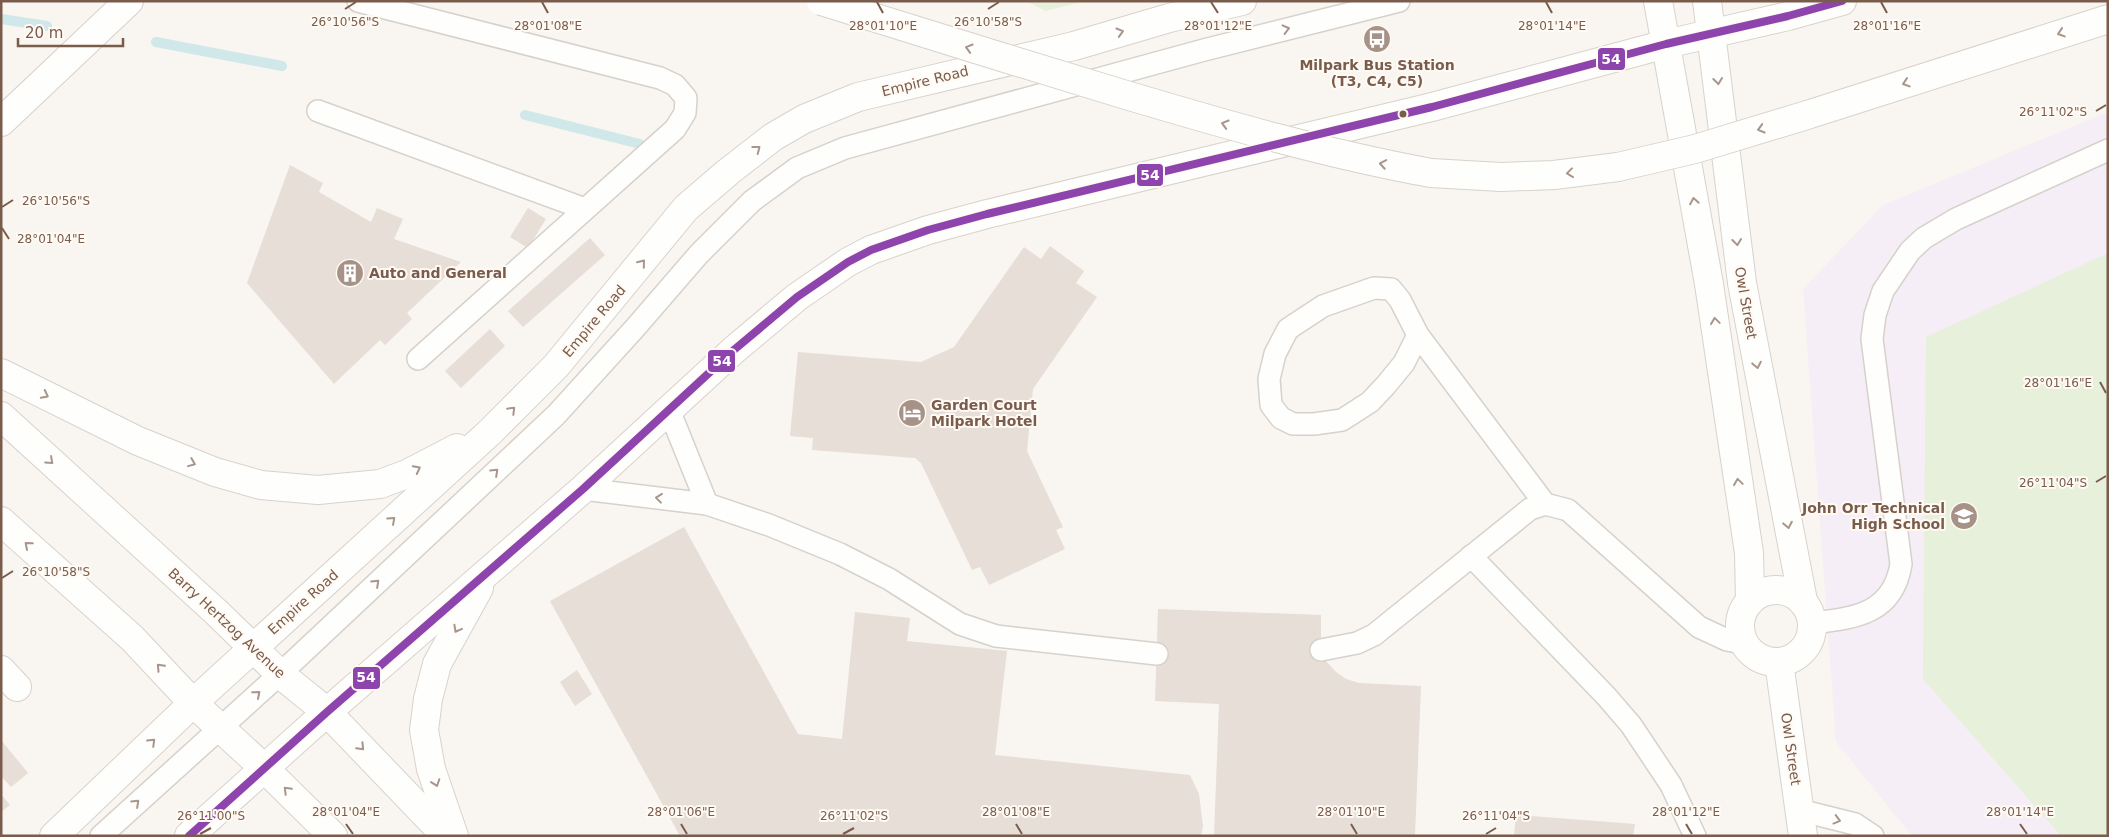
<svg xmlns="http://www.w3.org/2000/svg" width="2109" height="837" viewBox="0 0 2109 837" font-family="'DejaVu Sans',sans-serif">
<style>
.education{fill:#f6eef6}
.green{fill:#e7f0db}
.lines{fill:none;stroke-linecap:round;stroke-linejoin:round}
.stream{stroke:#d0e8ea;stroke-width:10}
.building{fill:#e6ded7}
.lane-casing{stroke:#d7d1cb;stroke-width:24}
.street-casing{stroke:#d7d1cb;stroke-width:30}
.secondary-casing{stroke:#d9d2cb;stroke-width:30}
.lane{stroke:#fefefd;stroke-width:21}
.street{stroke:#fefefd;stroke-width:28}
.secondary{stroke:#fefefd;stroke-width:28}
.secondary-bridge-casing{stroke:#d9d2cb;stroke-width:30;stroke-linecap:butt}
.secondary-bridge{stroke:#fefefd;stroke-width:28}
.bus-1-casing{stroke:#fffaf3;stroke-width:11}
.bus-1{stroke:#8e44ad;stroke-width:8}
.oneway{stroke:#a8958b}
.ticks{fill:none;stroke:#7a5c4d;stroke-width:2}
.bus-dot{fill:#7a5c4d;stroke:#fffaf3;stroke-width:2}
.labels{text-anchor:middle;dominant-baseline:central;stroke-width:4;stroke-linejoin:round;paint-order:stroke}
.poi-label{font-size:14px;font-weight:bold;fill:#7a5c4d;stroke:#fffaf3;text-anchor:start}
.street-label{font-size:14px;fill:#7a5c4d;stroke:#fffaf3}
.ticks-label{font-size:12px;text-anchor:middle;fill:#7a5c4d;stroke:#fffaf3;stroke-width:4;stroke-linejoin:round;paint-order:stroke}
.line-badge{stroke:#fffaf3;stroke-width:2}
.badge-label{font-size:14px;text-anchor:middle;font-weight:bold;fill:#fff}
</style>
<rect width="100%" height="100%" fill="#f9f5f0"/>
<polygon class="education" points="2108,112 2108,836 1912,836 1836,742 1803,289 1883,205"/>
<g class="green">
<polygon points="1026,1 1084,1 1046,11"/>
<polygon points="2108,253 2108,836 2061,836 1923,679 1926,337"/>
</g>
<g class="lines">
<g class="stream">
<polyline points="1,19 47,26"/>
<polyline points="156,42 282,66"/>
<polyline points="525,115 640,144"/>
</g>
</g>
<g class="building">
<polygon points="290,165 323,183 319,192 371,222 377,208 403,219 394,239 461,262 407,313 412,319 385,345 380,340 334,384 247,283"/>
<polygon points="528,208 546,219 528,248 510,237"/>
<polygon points="590,238 605,255 523,327 508,311"/>
<polygon points="1050,246 1084,271 1076,283 1097,297 1033,389 1027,451 1063,527 1056,530 1065,549 989,585 980,567 972,570 921,463 915,458 812,450 813,438 790,436 798,352 921,362 954,347 1024,247 1041,259"/>
<polygon points="490,329 505,346 461,388 445,371"/>
<polygon points="684,527 798,734 842,739 855,612 910,618 907,641 1007,651 995,755 1190,775 1199,794 1203,826 1201,836 680,836 550,601"/>
<polygon points="1158,609 1321,615 1321,650 1325,660 1336,672 1346,679 1359,683 1421,686 1415,836 1214,836 1219,704 1155,701"/>
<polygon points="577,670 592,694 575,706 560,682"/>
<polygon points="1,740 28,773 11,787 1,776"/>
<polygon points="1,794 10,805 1,812"/>
<polygon points="1516,815 1635,824 1633,836 1514,836"/>
</g>
<g class="lines">
<g class="lane-casing">
<g id="lane">
<polyline points="358,1 660,78 675,85 686,98 685,113 675,129 418,359"/>
<polyline points="318,111 585,209"/>
<polyline points="1418,335 1400,300 1391,289 1374,288 1323,306 1288,329 1275,354 1269,379 1271,405 1281,418 1293,424 1314,424 1342,420 1370,402 1386,385 1404,363 1418,335 1545,504"/>
<polyline points="669,410 707,504"/>
<polyline points="583,489 707,504 769,525 840,554 889,579 960,624 996,636 1157,654"/>
<polyline points="1471,556 1606,696 1631,725 1671,785 1695,836"/>
<path d="M1813,623C1855,618 1893,614 1901,564L1872,339L1875,315L1883,291L1910,251L1924,238L1956,219L2108,150"/>
<polyline points="1321,650 1357,643 1374,635 1530,509 1545,504 1568,510 1699,627 1727,640 1743,643"/>
<polyline points="1799,810 1855,824 1873,836"/>
<polyline points="101,836 280,674 556,415 635,328 699,254 752,201 797,168 845,148 1204,50 1399,1"/>
</g>
</g>
<g class="street-casing">
<g id="street">
<polyline points="1,122 129,1"/>
<polyline points="1,670 17,687"/>
</g>
</g>
<g class="secondary-casing">
<g id="secondary">
<polyline points="1658,1 1709,284 1749,553 1750,600"/>
<polyline points="1707,1 1742,283 1803,601"/>
<polyline points="1807,115 2108,19"/>
<polyline points="1431,173 1501,177 1554,175 1618,167"/>
<polyline points="1,373 138,441 215,472 261,485 318,490 380,484 407,474 457,448"/>
<polyline points="1,416 215,611 280,674 327,712 446,836"/>
<polyline points="1,521 132,638 193,703 265,769 333,836"/>
<circle cx="1776" cy="626" r="36"/>
<polyline points="1779,662 1803,836"/>
<polyline points="54,836 193,703 489,433 556,366 686,208 728,172 773,137 804,119 858,97 1074,46 1169,18 1242,1"/>
<polyline points="189,836 327,712 583,489 735,349 797,297 848,262 871,250 928,230 987,214 1432,107 1666,44 1788,16 1842,1"/>
<polyline points="454,836 431,769 424,730 428,699 437,664 479,588"/>
</g>
</g>
<use href="#lane" class="lane"/>
<use href="#street" class="street"/>
<use href="#secondary" class="secondary"/>
<g class="secondary-bridge-casing">
<g id="secondary-bridge">
<path d="M821,1C923,33 1024,64 1126,95C1227,125 1327,154 1431,173"/>
<polyline points="1618,167 1695,149 1807,115"/>
</g>
</g>
<use href="#secondary-bridge" class="secondary-bridge"/>
<g class="bus-1-casing">
<polyline id="bus-1" points="189,836 327,712 583,489 735,349 797,297 848,262 871,250 928,230 987,214 1432,107 1666,44 1788,16 1842,1"/>
</g>
<use href="#bus-1" class="bus-1"/>
</g>
<defs><path id="oneway-chevron" d="M-2-3.5L2.5 0L-2 3.5" fill="none" stroke-width="1.6" stroke-linecap="round" stroke-linejoin="round" transform="scale(1.25)"/></defs>
<g class="oneway">
<use href="#oneway-chevron" transform="translate(1286 29) rotate(-14)"/>
<use href="#oneway-chevron" transform="translate(1120 32) rotate(-16)"/>
<use href="#oneway-chevron" transform="translate(2061 33) rotate(162)"/>
<use href="#oneway-chevron" transform="translate(969 48) rotate(-163)"/>
<use href="#oneway-chevron" transform="translate(1718 81) rotate(83)"/>
<use href="#oneway-chevron" transform="translate(1906 83) rotate(162)"/>
<use href="#oneway-chevron" transform="translate(1225 124) rotate(-164)"/>
<use href="#oneway-chevron" transform="translate(1761 129) rotate(164)"/>
<use href="#oneway-chevron" transform="translate(757 149) rotate(-38)"/>
<use href="#oneway-chevron" transform="translate(1383 164) rotate(-170)"/>
<use href="#oneway-chevron" transform="translate(1570 173) rotate(173)"/>
<use href="#oneway-chevron" transform="translate(1694 201) rotate(-100)"/>
<use href="#oneway-chevron" transform="translate(1737 242) rotate(83)"/>
<use href="#oneway-chevron" transform="translate(642 263) rotate(-51)"/>
<use href="#oneway-chevron" transform="translate(1715 321) rotate(-98)"/>
<use href="#oneway-chevron" transform="translate(1757 365) rotate(79)"/>
<use href="#oneway-chevron" transform="translate(45 395) rotate(27)"/>
<use href="#oneway-chevron" transform="translate(512 410) rotate(-45)"/>
<use href="#oneway-chevron" transform="translate(50 461) rotate(42)"/>
<use href="#oneway-chevron" transform="translate(192 463) rotate(22)"/>
<use href="#oneway-chevron" transform="translate(417 469) rotate(-27)"/>
<use href="#oneway-chevron" transform="translate(495 472) rotate(-43)"/>
<use href="#oneway-chevron" transform="translate(1738 482) rotate(-98)"/>
<use href="#oneway-chevron" transform="translate(659 498) rotate(-173)"/>
<use href="#oneway-chevron" transform="translate(392 520) rotate(-42)"/>
<use href="#oneway-chevron" transform="translate(1788 525) rotate(79)"/>
<use href="#oneway-chevron" transform="translate(28 545) rotate(-139)"/>
<use href="#oneway-chevron" transform="translate(376 583) rotate(-43)"/>
<use href="#oneway-chevron" transform="translate(457 629) rotate(119)"/>
<use href="#oneway-chevron" transform="translate(160 667) rotate(-133)"/>
<use href="#oneway-chevron" transform="translate(257 694) rotate(-41)"/>
<use href="#oneway-chevron" transform="translate(152 742) rotate(-44)"/>
<use href="#oneway-chevron" transform="translate(361 747) rotate(46)"/>
<use href="#oneway-chevron" transform="translate(436 783) rotate(71)"/>
<use href="#oneway-chevron" transform="translate(287 790) rotate(-135)"/>
<use href="#oneway-chevron" transform="translate(136 803) rotate(-43)"/>
<use href="#oneway-chevron" transform="translate(1837 820) rotate(15)"/>
</g>
<path class="ticks" d="M542,2L548,13M877,2L883,13M1211,2L1218,13M1546,2L1552,13M1881,2L1887,13M345,9L356,2M988,9L999,2M2096,111L2106,105M2,207L13,200M2,228L9,239M2100,382L2106,393M2096,482L2106,476M2,578L13,571M346,824L353,834M681,824L687,834M1016,824L1022,834M1351,824L1357,834M1686,824L1692,834M2020,824L2027,834M200,834L211,828M843,834L854,828M1486,834L1496,828"/>
<defs>
<g id="bus-disc" transform="scale(1.4375)"><circle r="9.5" fill="#a69286" stroke="#fffaf3"/><path d="M-5-6H5V4H4V6H2V4H-2V6H-4V4H-5ZM-3.5-4V0h7V-4ZM-3.5 1.2v1.5H-2V1.2ZM2 1.2v1.5H3.5V1.2Z" fill="#fff"/></g>
<g id="building-disc" transform="scale(1.4375)"><circle r="9.5" fill="#a69286" stroke="#fffaf3"/><path d="M-4-6H4V6H1V3H-1V6H-4ZM-2.5-4.3h1.7v1.8h-1.7ZM.8-4.3h1.7v1.8H.8ZM-2.5-1h1.7V.8h-1.7ZM.8-1h1.7V.8H.8Z" fill="#fff"/></g>
<g id="hotel-disc" transform="scale(1.4375)"><circle r="9.5" fill="#a69286" stroke="#fffaf3"/><path d="M-6-4.5h1.5V1H6V5H4.5V3h-9V5H-6ZM-4 0a1.8 1.8 0 1 1 3.6 0ZM.5 0V-2.5h3Q6-2.5 6 0Z" fill="#fff"/></g>
<g id="school-disc" transform="scale(1.4375)"><circle r="9.5" fill="#a69286" stroke="#fffaf3"/><path d="M0-5L7-2L0 1L-7-2ZM-4 1L0 2.5L4 1V4Q0 6-4 4Z" fill="#fff"/></g>
</defs>
<g fill-rule="evenodd">
<use href="#bus-disc" x="1377" y="39"/>
<use href="#building-disc" x="350" y="273"/>
<use href="#hotel-disc" x="912" y="413"/>
<use href="#school-disc" x="1964" y="516"/>
</g>
<circle class="bus-dot" cx="1403" cy="114" r="4.5"/>
<g class="labels">
<g class="poi-label">
<text x="1377" y="65" text-anchor="middle">Milpark Bus Station<tspan x="1377" dy="16">(T3, C4, C5)</tspan></text>
<text x="369" y="273">Auto and General</text>
<text x="931" y="405">Garden Court<tspan x="931" dy="16">Milpark Hotel</tspan></text>
<text x="1945" y="508" text-anchor="end">John Orr Technical<tspan x="1945" dy="16">High School</tspan></text>
</g>
<g class="street-label">
<text transform="translate(925 81) rotate(-14)">Empire Road</text>
<text transform="translate(1746 303) rotate(80)">Owl Street</text>
<text transform="translate(594 321) rotate(-50)">Empire Road</text>
<text transform="translate(303 602) rotate(-42)">Empire Road</text>
<text transform="translate(227 623) rotate(43)">Barry Hertzog Avenue</text>
<text transform="translate(1791 749) rotate(82)">Owl Street</text>
</g>
</g>
<g class="ticks-label">
<text x="988" y="26">26°10'58"S</text>
<text x="345" y="26">26°10'56"S</text>
<text x="548" y="30">28°01'08"E</text>
<text x="883" y="30">28°01'10"E</text>
<text x="1218" y="30">28°01'12"E</text>
<text x="1552" y="30">28°01'14"E</text>
<text x="1887" y="30">28°01'16"E</text>
<text x="2053" y="116">26°11'02"S</text>
<text x="56" y="205">26°10'56"S</text>
<text x="51" y="243">28°01'04"E</text>
<text x="2058" y="387">28°01'16"E</text>
<text x="2053" y="487">26°11'04"S</text>
<text x="56" y="576">26°10'58"S</text>
<text x="346" y="816">28°01'04"E</text>
<text x="681" y="816">28°01'06"E</text>
<text x="1016" y="816">28°01'08"E</text>
<text x="1351" y="816">28°01'10"E</text>
<text x="1686" y="816">28°01'12"E</text>
<text x="2020" y="816">28°01'14"E</text>
<text x="211" y="820">26°11'00"S</text>
<text x="854" y="820">26°11'02"S</text>
<text x="1496" y="820">26°11'04"S</text>
</g>
<g class="line-badge">
<rect x="1597" y="47" width="29" height="24" rx="5" fill="#8e44ad"/>
<rect x="1136" y="163" width="28" height="24" rx="5" fill="#8e44ad"/>
<rect x="707" y="349" width="29" height="24" rx="5" fill="#8e44ad"/>
<rect x="352" y="666" width="29" height="24" rx="5" fill="#8e44ad"/>
</g>
<g class="badge-label">
<text x="1611" y="64">54</text>
<text x="1150" y="180">54</text>
<text x="722" y="366">54</text>
<text x="366" y="682">54</text>
</g>
<rect width="2109" height="837" fill="none" stroke="#7a5c4d" stroke-width="5"/>
<path d="M18 38v8h105v-8" fill="none" stroke="#7a5c4d" stroke-width="2.5"/>
<text x="25" y="38" font-size="15" fill="#7a5c4d" stroke="#fffaf3" stroke-width="4" paint-order="stroke">20 m</text>
</svg>
